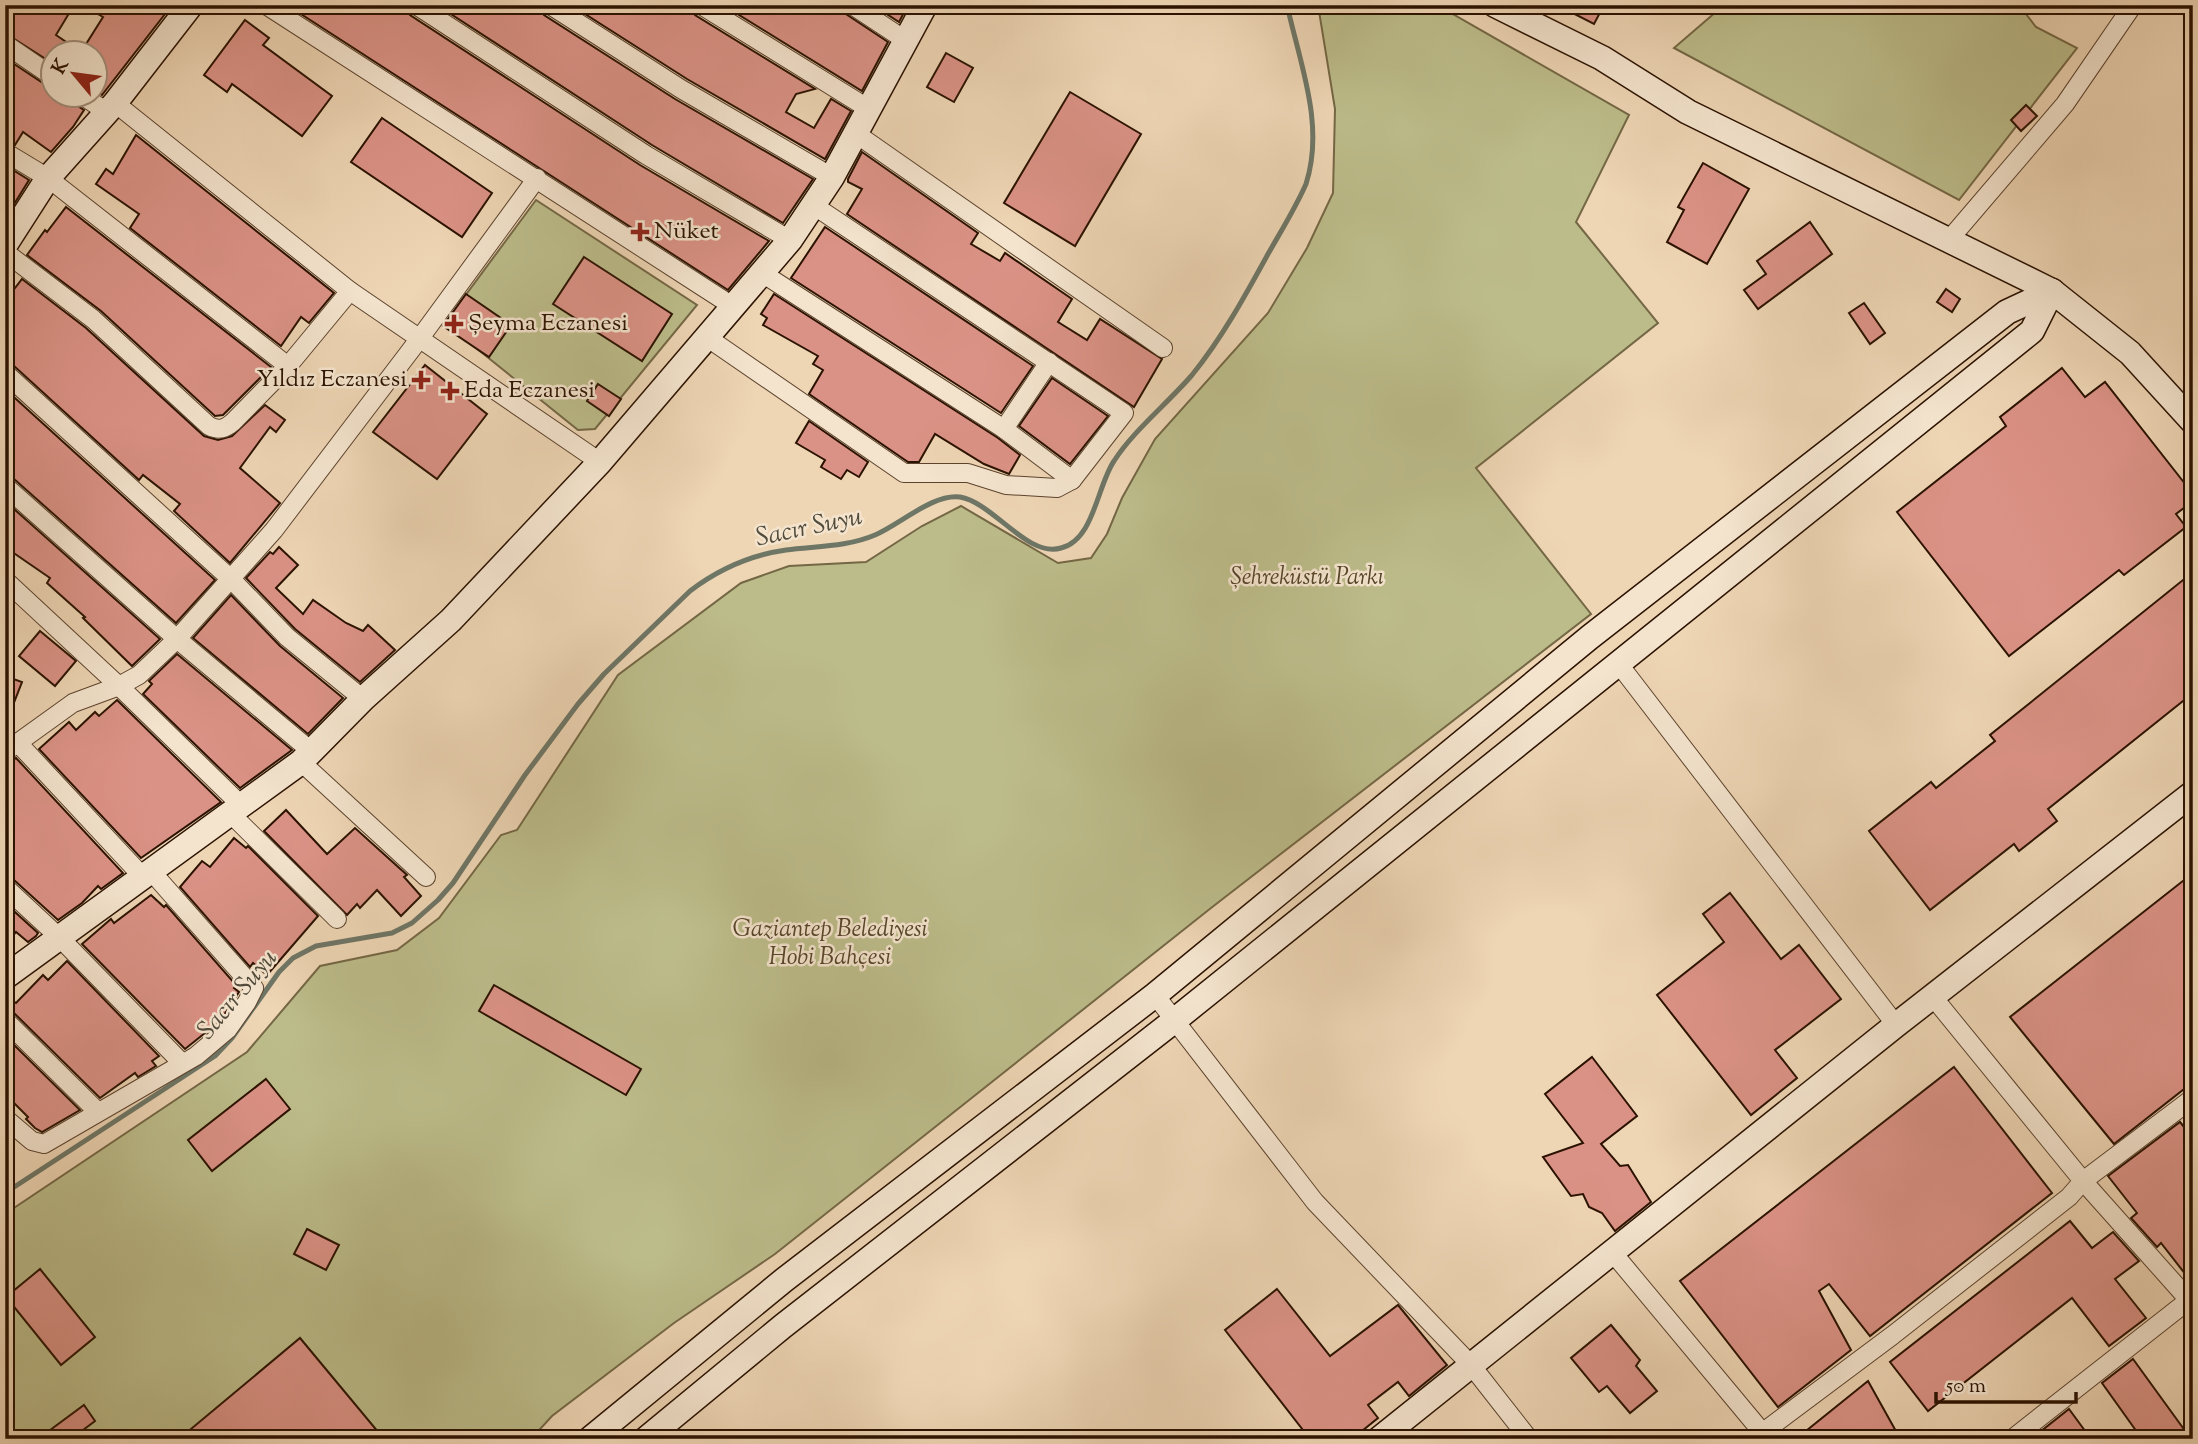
<svg xmlns="http://www.w3.org/2000/svg" width="2198" height="1444" viewBox="0 0 2198 1444" font-family="'Sorts Mill Goudy',serif">
<style>
.green{fill:#bcbc8a;stroke:#746745;stroke-width:2}
.lines{fill:none;stroke-linecap:round;stroke-linejoin:round}
.stream{stroke:#6e7666;stroke-width:5}
.building{fill:#db9286;stroke:#2b1200;stroke-width:2}
.street-casing{stroke:#5c432d;stroke-width:20}
.secondary-casing{stroke:#2b1200;stroke-width:27}
.street{stroke:#f4e4ce;stroke-width:18}
.secondary{stroke:#f4e4ce;stroke-width:24}
.poi-dot{fill:#8f2418;stroke:#f4e4ce;stroke-width:2.5}
.labels{text-anchor:middle;dominant-baseline:central;stroke-width:5;stroke-linejoin:round;paint-order:stroke}
.poi-label{font-size:24px;fill:#2b1200;stroke:#f4e4ce;text-anchor:start}
.park-label{font-size:24px;font-style:italic;fill:#564529;stroke:#f4e4ce}
.water-label{font-size:26px;font-style:italic;fill:#524c3c;stroke:#f4e4ce}
</style>
<rect width="100%" height="100%" fill="#eed5b4"/>
<filter id="stains"><feTurbulence type="fractalNoise" baseFrequency=".00286" numOctaves="4"/><feColorMatrix values="0 0 0 0 .2 0 0 0 0 .09 0 0 0 0 .02 0 0 0 .5 -.17"/></filter>
<radialGradient id="worn" r=".72"><stop offset=".6" stop-color="#630" stop-opacity="0"/><stop offset="1" stop-color="#630" stop-opacity=".3"/></radialGradient>
<g class="green">
<polygon points="1318,5 1437,5 1629,115 1576,222 1658,323 1476,468 1591,614 1211,908 775,1254 674,1323 552,1416 531,1439 5,1439 5,1214 247,1052 320,966 397,950 439,918 501,835 517,830 618,675 741,583 789,566 866,562 922,526 961,506 1058,563 1091,558 1107,534 1122,498 1155,439 1268,313 1307,248 1333,193 1335,109"/>
<polygon points="1724,5 2019,5 2036,27 2077,48 1959,200 1674,48"/>
<polygon points="536,200 697,305 595,429 578,430 445,323"/>
</g>
<g class="lines">
<path class="stream" d="M5,1193L215,1056L232,1038L279,972L293,958L316,946L392,933L412,923L438,900L453,883L525,775L578,704L604,674L690,591C719,569 751,555 786,550C816,546 847,547 875,535C899,525 934,493 960,497C994,503 1027,558 1061,548C1094,540 1097,486 1114,461C1133,431 1168,403 1192,375C1222,338 1245,296 1268,254C1281,231 1295,209 1306,184C1325,125 1300,64 1287,5"/>
</g>
<g class="building">
<polygon points="5,5 74,5 56,35 81,52 103,17 82,5 172,5 102,95 94,90 94,52 52,52 52,63 5,33"/>
<polygon points="287,5 405,5 410,15 640,165 769,241 728,290"/>
<polygon points="437,5 539,5 544,15 675,99 813,179 783,223 652,145"/>
<polygon points="571,5 690,5 695,15 815,89 796,94 786,112 814,128 831,99 851,111 825,159 687,79"/>
<polygon points="723,5 841,5 846,14 888,42 862,91"/>
<polygon points="873,5 908,5 899,22"/>
<polygon points="1557,5 1604,5 1594,24"/>
<polygon points="245,20 269,38 263,45 332,96 302,136 232,84 227,92 204,75"/>
<polygon points="946,53 973,68 954,102 927,87"/>
<polygon points="5,58 46,85 52,87 52,94 69,94 73,103 84,110 73,127 51,152 23,132 15,145 5,141"/>
<polygon points="1070,92 1141,134 1075,246 1004,203"/>
<polygon points="2026,105 2037,116 2021,131 2011,120"/>
<polygon points="382,118 492,193 462,237 351,162"/>
<polygon points="136,135 334,293 309,323 301,317 281,346 130,228 139,214 96,184 106,169 113,174"/>
<polygon points="862,152 978,233 971,244 1000,261 1005,253 1072,299 1058,322 1087,340 1100,319 1162,359 1134,407 847,214 862,189 848,182 848,179"/>
<polygon points="1703,163 1749,189 1707,264 1667,242 1684,210 1678,207"/>
<polygon points="5,165 29,180 11,209 5,205"/>
<polygon points="66,207 271,367 223,415 215,416 101,311 27,255 45,230 47,232"/>
<polygon points="1810,222 1832,254 1758,309 1744,290 1766,274 1757,261"/>
<polygon points="825,227 1033,366 1001,413 791,278"/>
<polygon points="584,257 672,314 642,361 553,304"/>
<polygon points="22,279 86,328 204,436 218,440 232,436 265,405 285,420 276,432 270,427 240,468 280,503 230,563 174,511 180,504 143,475 139,480 13,365 5,362 5,301"/>
<polygon points="1946,289 1960,299 1952,312 1937,302"/>
<polygon points="466,294 511,325 489,357 443,326"/>
<polygon points="774,294 998,438 1020,455 1009,474 984,464 935,434 919,462 908,462 809,394 823,370 813,364 818,356 763,325 767,318 761,314"/>
<polygon points="1864,303 1885,333 1870,344 1849,313"/>
<polygon points="425,365 487,414 437,479 373,432"/>
<polygon points="2062,368 2085,397 2105,382 2193,494 2193,501 2176,514 2186,527 2124,575 2119,570 2009,656 1897,512 2006,426 2000,417"/>
<polygon points="1052,378 1108,416 1070,464 1019,426"/>
<polygon points="598,384 621,399 609,416 587,401"/>
<polygon points="5,389 215,580 176,623 13,478 5,475"/>
<polygon points="809,421 868,462 859,477 847,470 841,479 821,467 825,460 796,443"/>
<polygon points="5,501 160,639 132,666 83,618 85,617 47,583 50,578 5,547"/>
<polygon points="279,547 298,565 276,588 303,614 313,600 346,623 363,631 368,625 395,650 360,682 295,629 246,578 270,552 273,554"/>
<polygon points="2193,572 2193,693 2048,809 2057,821 2019,851 2014,844 1930,910 1869,831 1931,782 1936,788 1995,741 1990,735"/>
<polygon points="231,595 280,646 343,698 308,734 193,638"/>
<polygon points="40,631 76,661 55,686 19,656"/>
<polygon points="177,654 292,750 240,788 143,694 152,684 149,681"/>
<polygon points="5,676 22,682 6,723 5,723"/>
<polygon points="117,700 221,802 141,858 39,749 69,722 76,730 95,712 99,716"/>
<polygon points="16,758 123,873 101,889 98,886 82,903 58,920 13,879 5,876 5,764"/>
<polygon points="286,810 327,854 355,828 407,875 404,877 421,896 401,916 377,890 360,908 357,904 347,915 264,831"/>
<polygon points="234,838 246,848 248,846 318,916 267,975 253,963 250,967 180,887 202,861 210,867"/>
<polygon points="2193,873 2193,1082 2114,1144 2010,1017"/>
<polygon points="1730,893 1781,959 1799,945 1841,999 1775,1050 1797,1078 1751,1115 1657,995 1724,942 1703,914"/>
<polygon points="151,895 164,907 166,905 236,985 234,988 239,992 220,1021 185,1049 82,944 111,919 114,923"/>
<polygon points="5,903 38,933 36,936 28,942 16,932 5,946"/>
<polygon points="67,961 159,1056 152,1061 156,1066 138,1077 135,1073 100,1098 13,1012 5,1009 13,1001 16,1003 43,975 48,980"/>
<polygon points="494,985 641,1069 626,1095 479,1011"/>
<polygon points="5,1036 80,1110 42,1132 35,1128 26,1119 28,1117 5,1094"/>
<polygon points="1592,1057 1637,1116 1601,1144 1620,1166 1628,1165 1651,1202 1615,1231 1602,1213 1589,1207 1583,1194 1571,1196 1543,1157 1583,1143 1545,1094"/>
<polygon points="1954,1067 2052,1193 1870,1336 1829,1284 1819,1291 1851,1350 1778,1407 1680,1281"/>
<polygon points="266,1079 290,1109 212,1171 188,1140"/>
<polygon points="2180,1122 2193,1138 2193,1284 2161,1243 2157,1247 2131,1218 2137,1213 2108,1176"/>
<polygon points="2070,1221 2092,1248 2113,1232 2139,1261 2115,1279 2146,1318 2109,1346 2072,1298 1928,1411 1890,1362"/>
<polygon points="307,1229 339,1245 326,1270 294,1254"/>
<polygon points="40,1269 95,1337 61,1365 6,1297"/>
<polygon points="1277,1289 1330,1356 1398,1305 1447,1365 1409,1396 1398,1382 1368,1405 1378,1418 1352,1439 1310,1439 1225,1330"/>
<polygon points="1611,1325 1640,1360 1636,1366 1657,1391 1630,1413 1607,1386 1599,1392 1571,1358"/>
<polygon points="300,1338 384,1439 179,1439"/>
<polygon points="2133,1359 2191,1439 2142,1439 2102,1383"/>
<polygon points="1868,1381 1897,1433 1889,1439 1796,1439"/>
<polygon points="84,1405 95,1421 71,1439 38,1439"/>
<polygon points="2069,1409 2091,1439 2031,1439"/>
</g>
<g class="lines">
<g class="street-casing">
<g id="street">
<polyline points="266,5 734,307"/>
<polyline points="416,5 646,155 790,240"/>
<polyline points="550,5 681,89 832,177"/>
<polyline points="701,5 869,109"/>
<polyline points="852,5 905,40"/>
<polyline points="5,44 52,76"/>
<polyline points="80,94 107,112"/>
<polyline points="115,103 350,291 600,462"/>
<polyline points="855,133 1163,348"/>
<polyline points="5,152 48,178 288,366"/>
<polyline points="1948,241 2065,104 2133,5"/>
<path d="M5,252L93,319L209,426C219,431 225,429 233,422L288,366L350,291"/>
<polyline points="762,273 1004,429 1072,480"/>
<polyline points="708,338 904,473 968,473 1006,485 1057,488 1072,480 1124,413 813,205"/>
<polyline points="5,373 232,580 287,637 363,699"/>
<polyline points="1004,429 1049,362"/>
<polyline points="5,486 177,639 311,751"/>
<polyline points="5,580 119,686 242,806"/>
<polyline points="1618,663 1896,1025"/>
<polyline points="18,743 143,877"/>
<polyline points="5,752 73,703 119,686 139,675 177,639 274,530 420,338 537,178"/>
<polyline points="301,762 426,877"/>
<polyline points="231,814 337,919"/>
<polyline points="5,887 60,938 182,1063"/>
<polyline points="1155,995 1315,1202 1471,1365 1529,1439"/>
<polyline points="5,1020 98,1112"/>
<polyline points="5,1118 32,1141 44,1144 196,1056 228,1029 247,1002 254,988 151,871"/>
<polyline points="1613,1253 1762,1432"/>
<polyline points="1754,1439 1893,1335 2069,1197 2083,1181 1933,997"/>
<polyline points="2012,1439 2189,1300 2083,1181 2193,1098"/>
</g>
</g>
<g class="secondary-casing">
<g id="secondary">
<polyline points="1495,5 1602,58 1688,112 2052,291 2130,353 2193,422"/>
<polyline points="5,245 48,178 115,103 191,5"/>
<polyline points="5,977 301,762 363,699 451,620 600,462 790,240 832,177 925,5"/>
<polyline points="590,1439 784,1280 1155,995 1590,637 2007,312 2052,291"/>
<polyline points="646,1439 783,1326 1175,1020 2032,331 2052,291"/>
<polyline points="1379,1439 1896,1025 2193,793"/>
</g>
</g>
<use href="#street" class="street"/>
<use href="#secondary" class="secondary"/>
</g>
<g class="poi-dot">
<path d="M636.5 221.5h7v7h7v7h-7v7h-7v-7h-7v-7h7z"/>
<path d="M450.5 313.5h7v7h7v7h-7v7h-7v-7h-7v-7h7z"/>
<path d="M417.5 369.5h7v7h7v7h-7v7h-7v-7h-7v-7h7z"/>
<path d="M446.5 380.5h7v7h7v7h-7v7h-7v-7h-7v-7h7z"/>
</g>
<g class="labels">
<g class="poi-label">
<text x="654" y="232">Nüket</text>
<text x="468" y="324">Şeyma Eczanesi</text>
<text x="407" y="380" text-anchor="end">Yıldız Eczanesi</text>
<text x="464" y="391">Eda Eczanesi</text>
</g>
<g class="park-label">
<text x="1307" y="578">Şehreküstü Parkı</text>
<text x="830" y="930">Gaziantep Belediyesi<tspan x="830" dy="28">Hobi Bahçesi</tspan></text>
</g>
<g class="water-label">
<text transform="translate(809 528) rotate(-12)">Sacır Suyu</text>
<text transform="translate(238 995) rotate(-50)">Sacır Suyu</text>
</g>
</g>
<rect width="2198" height="1444" fill="none" stroke="#eed5b4" stroke-width="28"/>
<rect x="7" y="7" width="2184" height="1430" fill="none" stroke="#2b1200" stroke-width="3.5"/>
<rect x="14" y="14" width="2170" height="1416" fill="none" stroke="#2b1200" stroke-width="2"/>
<g transform="translate(74 74) rotate(299)"><circle r="33" fill="#f4e4ce" stroke="#a4907c" stroke-width="2"/>
<path d="M0-5L12 26L0 18L-12 26Z" fill="#8f2418"/>
<text y="-10" font-size="19" font-weight="bold" text-anchor="middle" fill="#2b1200">K</text>
</g>
<path d="M1936 1392v10h140v-10" fill="none" stroke="#2b1200" stroke-width="3.5"/>
<text x="1946" y="1392" font-size="21" fill="#2b1200" stroke="#f4e4ce" stroke-width="5" paint-order="stroke">50 m</text>
<rect width="100%" height="100%" filter="url(#stains)"/>
<rect width="100%" height="100%" fill="url(#worn)"/>
</svg>
